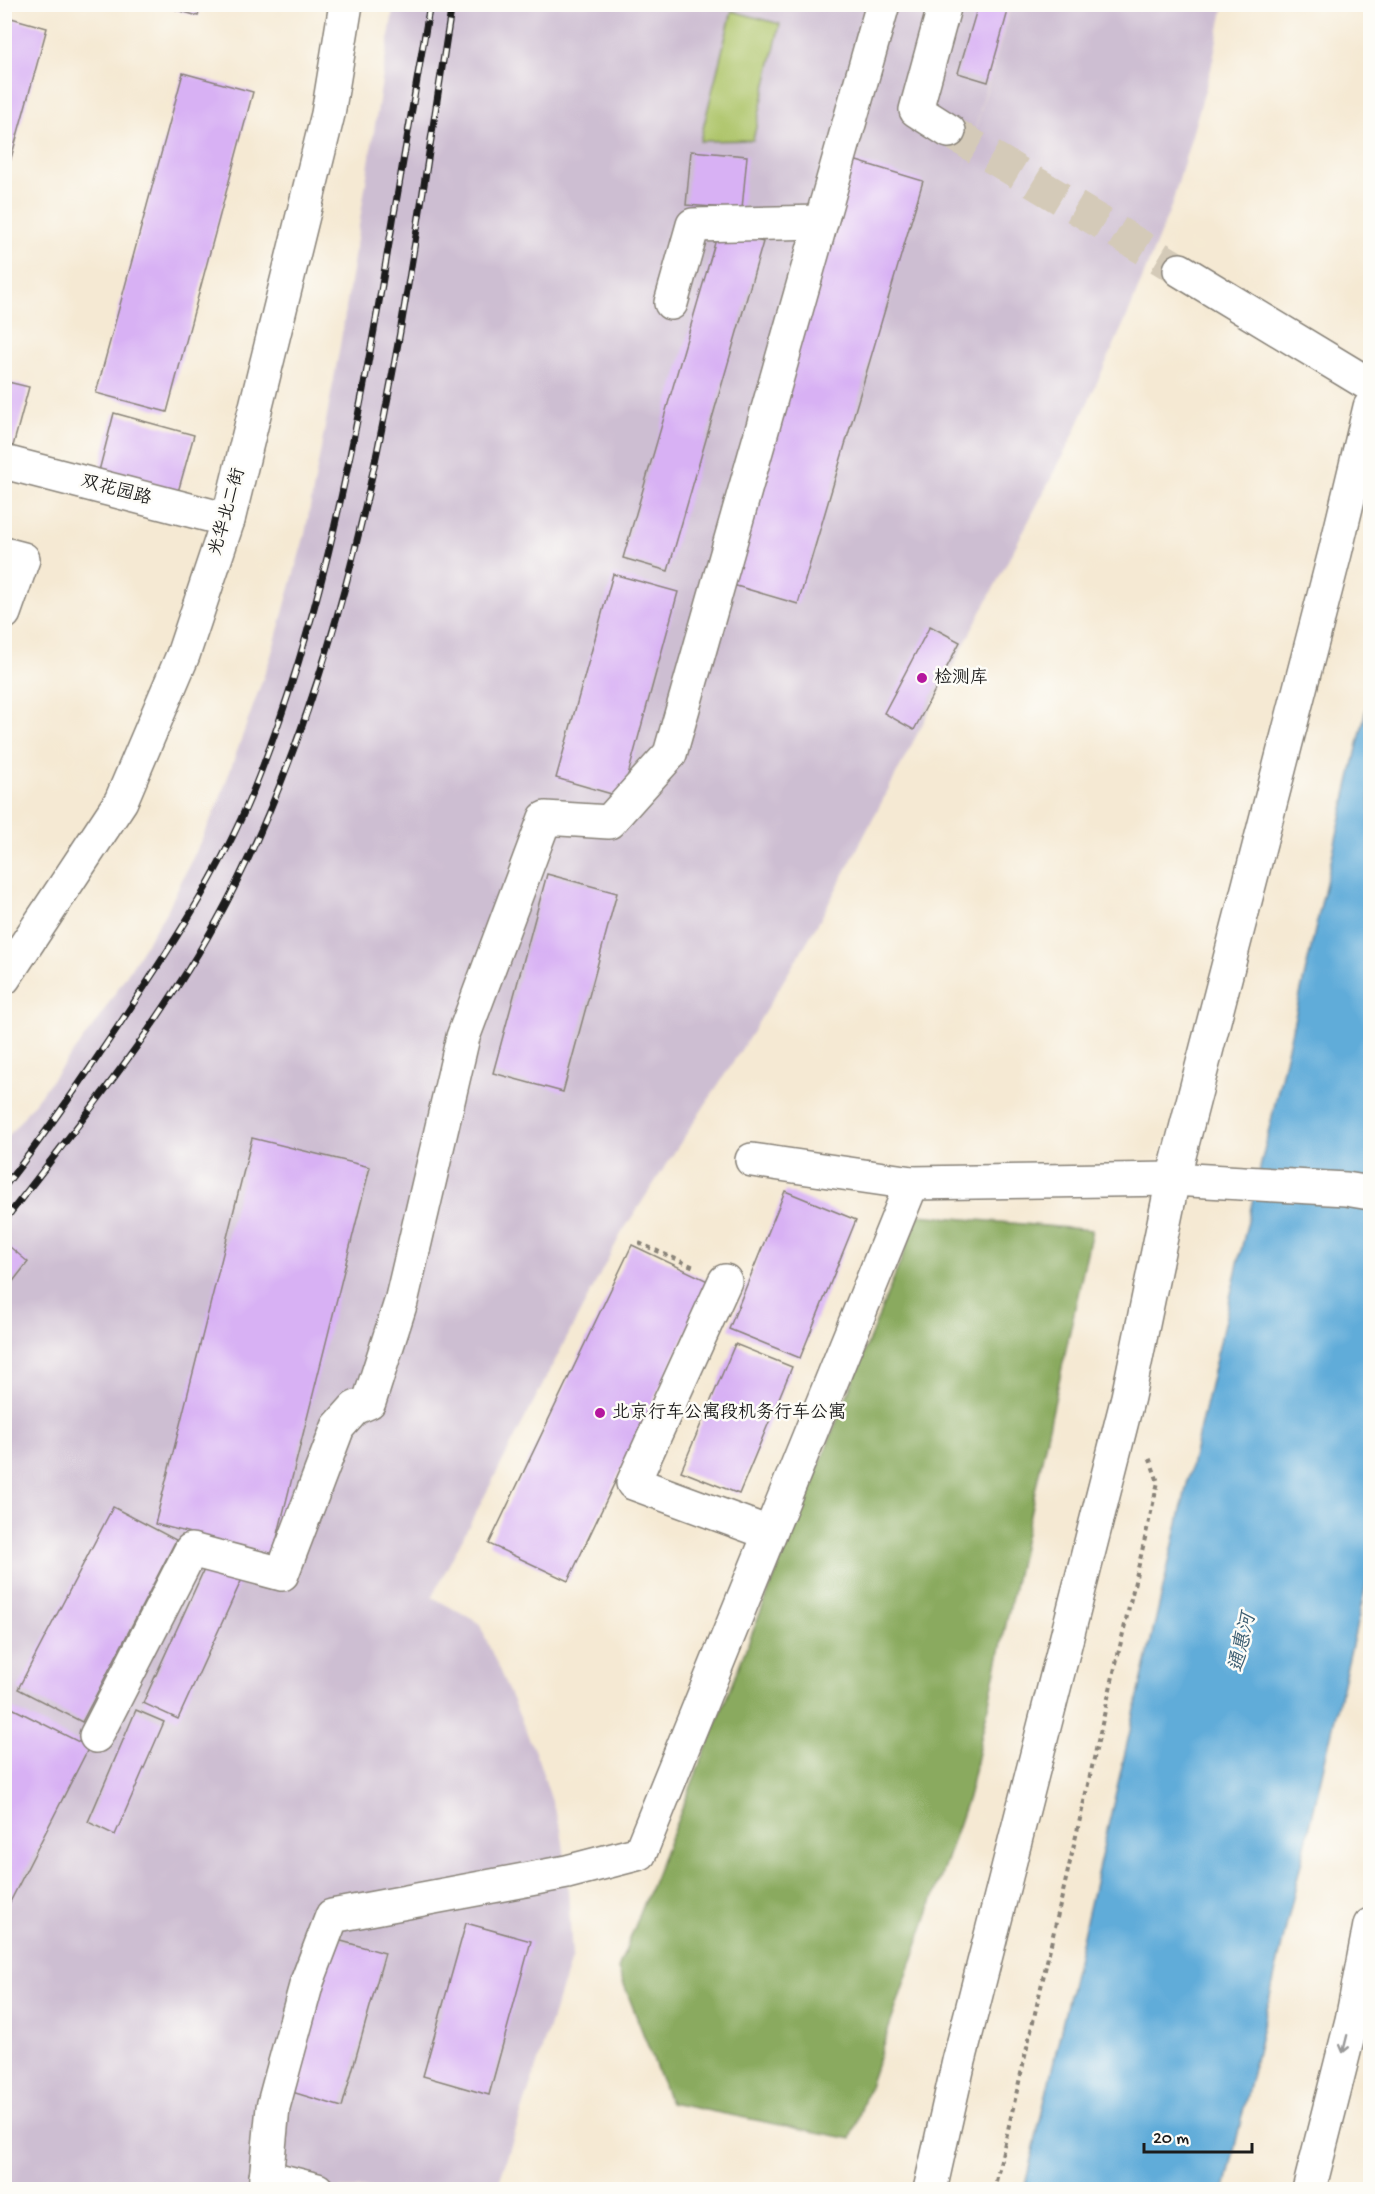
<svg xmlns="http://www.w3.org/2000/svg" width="1375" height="2194" viewBox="0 0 1375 2194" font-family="'Gochi Hand','LXGW WenKai TC',sans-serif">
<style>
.industrial{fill:#cdbed2}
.green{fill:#aec56a;stroke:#657043;stroke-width:1.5}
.forest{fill:#8aaa5e;stroke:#53633d;stroke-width:1.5}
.water{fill:#60acd9;stroke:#3e647a;stroke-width:1.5}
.building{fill:#d8b1f4}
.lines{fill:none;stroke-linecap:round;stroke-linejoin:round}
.minor-tunnel{stroke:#d4cab8;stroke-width:33;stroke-dasharray:33 16;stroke-linecap:butt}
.minor-casing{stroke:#888278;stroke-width:36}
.path{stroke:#888278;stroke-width:4;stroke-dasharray:4.5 4.5;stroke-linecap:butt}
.minor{stroke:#fff;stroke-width:33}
.rail-casing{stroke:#1c1c1c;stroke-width:7}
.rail{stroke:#fdfcf7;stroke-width:4.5;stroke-dasharray:14;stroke-linecap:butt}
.oneway{stroke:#999}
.poi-dot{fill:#b5179e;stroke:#fdfcf7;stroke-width:2}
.labels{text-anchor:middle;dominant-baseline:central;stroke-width:5;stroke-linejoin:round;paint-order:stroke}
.street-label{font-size:18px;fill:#1c1c1c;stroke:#fdfcf7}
.poi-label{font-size:18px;fill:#1c1c1c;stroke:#fdfcf7;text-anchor:start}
.water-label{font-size:20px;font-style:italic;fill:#3b5d71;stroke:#fdfcf7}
</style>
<rect width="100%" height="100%" fill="#fdfcf7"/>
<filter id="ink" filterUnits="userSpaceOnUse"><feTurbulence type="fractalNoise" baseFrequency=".0167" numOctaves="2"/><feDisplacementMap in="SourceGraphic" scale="12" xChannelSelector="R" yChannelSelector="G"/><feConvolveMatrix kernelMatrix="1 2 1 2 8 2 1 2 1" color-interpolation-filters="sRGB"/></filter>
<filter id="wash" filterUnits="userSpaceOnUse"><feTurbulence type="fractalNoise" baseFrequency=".008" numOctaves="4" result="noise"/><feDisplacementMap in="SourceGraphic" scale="24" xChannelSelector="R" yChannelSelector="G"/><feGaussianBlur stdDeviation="1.35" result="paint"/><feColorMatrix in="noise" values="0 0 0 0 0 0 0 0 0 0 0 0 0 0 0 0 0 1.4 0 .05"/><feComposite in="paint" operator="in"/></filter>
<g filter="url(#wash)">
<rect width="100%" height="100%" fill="#f5e9d3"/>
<polygon class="industrial" points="394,5 1010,5 959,185 1011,5 1224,5 1211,69 1172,204 1129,312 1069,444 820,920 752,1033 621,1234 432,1597 479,1623 538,1759 561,1829 567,1872 572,1956 497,2189 5,2189 4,1142 98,1020 168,909 217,807 271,656 305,534 340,346"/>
<polygon class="green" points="732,11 780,24 753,140 700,141"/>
<polygon class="forest" points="919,1215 1092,1230 969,1794 851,2139 670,2103 618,1969"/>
<polygon class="water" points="1370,692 1370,1568 1225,2189 1024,2190"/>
<g id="blocks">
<g class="building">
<polygon points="157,4 201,4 198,16"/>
<polygon points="964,4 1010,4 988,82 958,73 977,9"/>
<polygon points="4,16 47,28 5,180 4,180"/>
<polygon points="183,73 253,92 167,412 96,393"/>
<polygon points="691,151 747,156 742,209 686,205"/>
<polygon points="850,159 923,181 798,604 726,583"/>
<polygon points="719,229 763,242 668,571 623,558"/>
<polygon points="4,381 29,387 13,446 4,444"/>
<polygon points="114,413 194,435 178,492 99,471"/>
<polygon points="613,574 678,592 622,797 556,778"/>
<polygon points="930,626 960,642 914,730 884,713"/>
<polygon points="547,874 617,893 563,1092 493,1073"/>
<polygon points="252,1138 370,1167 273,1554 155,1524"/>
<polygon points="785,1191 856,1220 800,1358 729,1329"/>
<polygon points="4,1242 28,1262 4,1293"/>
<polygon points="632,1245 710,1282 568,1581 489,1544"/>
<polygon points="735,1344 792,1367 739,1494 681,1471"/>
<polygon points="113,1507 176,1540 82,1722 18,1689"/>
<polygon points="207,1563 242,1579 178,1719 143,1703"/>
<polygon points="4,1704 89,1747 4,1914"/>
<polygon points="136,1710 164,1722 115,1835 88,1822"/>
<polygon points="466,1923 531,1941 489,2095 423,2076"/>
<polygon points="334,1939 385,1953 342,2107 292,2092"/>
</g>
</g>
</g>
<g filter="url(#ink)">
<use href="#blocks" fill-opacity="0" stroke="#888278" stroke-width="1.5"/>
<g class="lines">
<polyline class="minor-tunnel" points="949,131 1180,270"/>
<g class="minor-casing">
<g id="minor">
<polyline points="945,4 916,110 949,131"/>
<polyline points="1180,270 1370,385"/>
<polyline points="671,303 693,225 821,222"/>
<polyline points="4,462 228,520"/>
<polyline points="4,554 23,559 4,613"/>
<polyline points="4,978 121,801 183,655 228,520 328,114 346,4"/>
<polyline points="752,1160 912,1183 1173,1179 1346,1189 1370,1193"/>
<polyline points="725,1281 633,1483 769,1533"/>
<polyline points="96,1736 191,1550 282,1574 338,1427 355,1408 369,1402 401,1302 463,1037 545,818 609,822 670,754 883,4"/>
<polyline points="266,2177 317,2190"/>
<polyline points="265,2190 273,2107 307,1982 332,1916 567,1872 640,1853 912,1183"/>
<polyline points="930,2190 959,2061 1128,1397 1173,1179 1335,553 1370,407"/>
<polyline points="1309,2190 1352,2020 1370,1925"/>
</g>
</g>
<g class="path">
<polyline points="639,1243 694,1267"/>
<polyline points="994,2190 1158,1482 1149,1457"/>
</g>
<use href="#minor" class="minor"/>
<g class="rail-casing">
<g id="rail">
<path d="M4,1187C45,1135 82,1080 119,1025C169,950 219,875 253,791C316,636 349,472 378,308C395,207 413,106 430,4"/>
<path d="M4,1221C85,1116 175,1007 234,888C371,613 404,304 452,4"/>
</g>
</g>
<use href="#rail" class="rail"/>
</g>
<defs><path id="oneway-shaft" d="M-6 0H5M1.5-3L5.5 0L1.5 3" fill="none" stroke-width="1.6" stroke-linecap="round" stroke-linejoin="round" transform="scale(1.5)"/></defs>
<use class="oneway" href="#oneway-shaft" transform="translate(1345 2044) rotate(104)"/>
</g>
<g class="poi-dot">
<circle cx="922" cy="678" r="6"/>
<circle cx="600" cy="1413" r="6"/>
</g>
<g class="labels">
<g class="street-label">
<text transform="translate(116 491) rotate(15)">双花园路</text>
<text transform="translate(228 512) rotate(-74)">光华北二街</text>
</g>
<g class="poi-label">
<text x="934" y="678">检测库</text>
<text x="612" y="1413">北京行车公寓段机务行车公寓</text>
</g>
<g class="water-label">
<text transform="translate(1244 1643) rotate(-77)">通惠河</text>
</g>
</g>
<rect width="1375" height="2194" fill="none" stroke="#fdfcf7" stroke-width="24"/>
<path d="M1144 2143v9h108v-9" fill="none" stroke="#1c1c1c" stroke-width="3"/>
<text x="1153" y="2143" font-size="18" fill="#1c1c1c" stroke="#fdfcf7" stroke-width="4.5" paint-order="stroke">20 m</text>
</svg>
